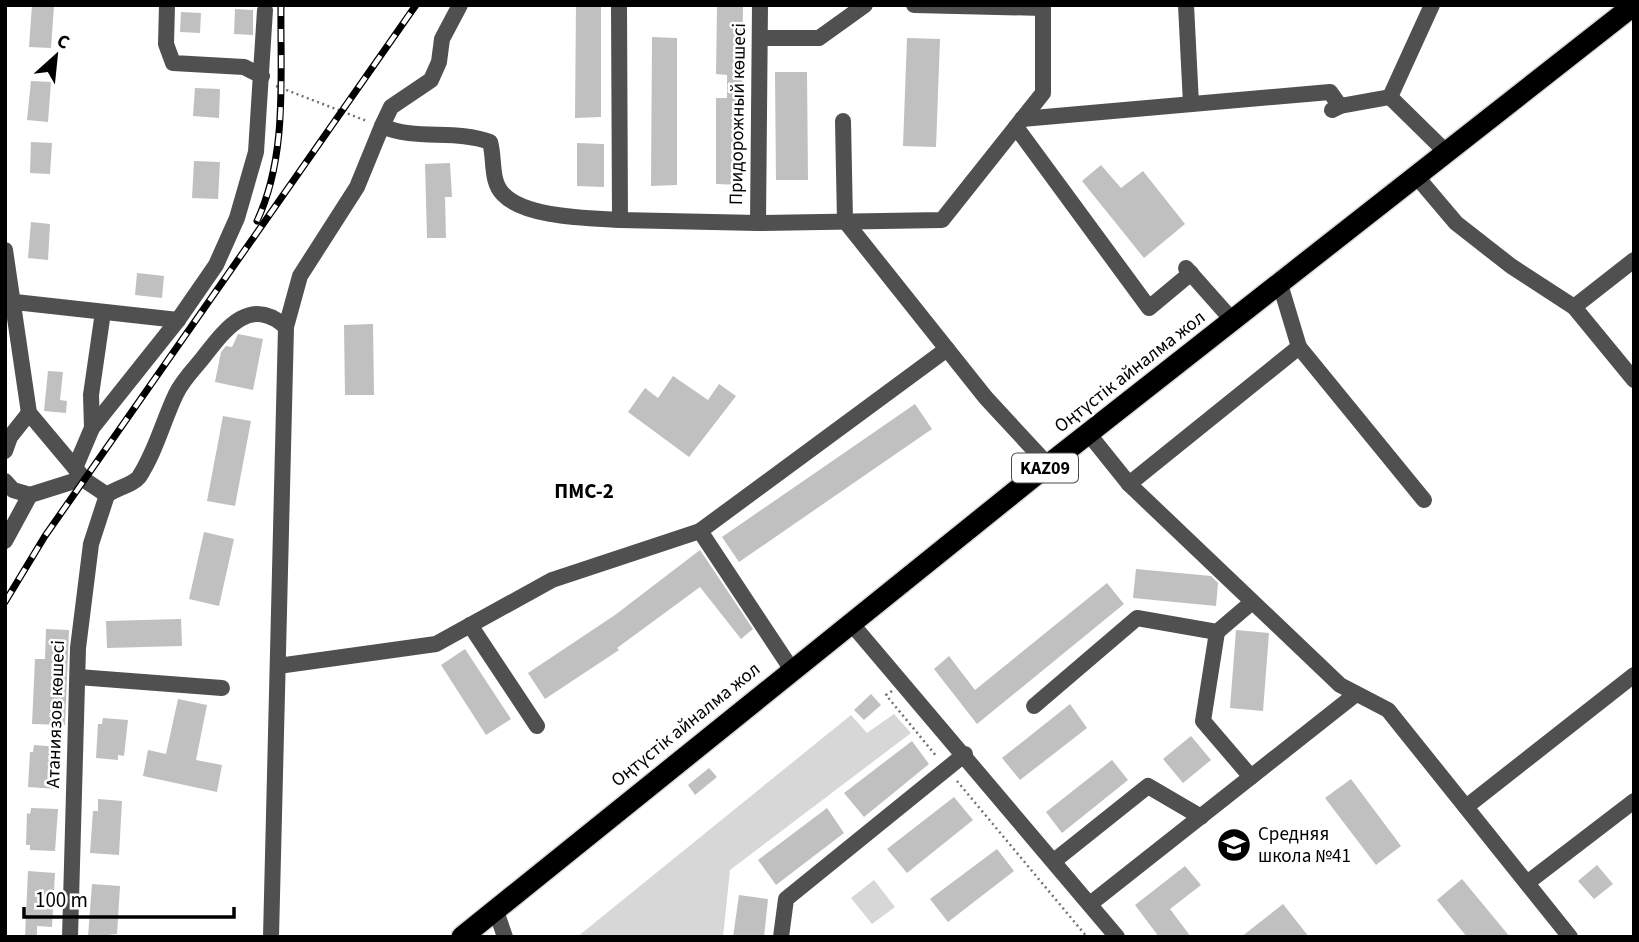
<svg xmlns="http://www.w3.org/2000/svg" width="1639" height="942" viewBox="0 0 1639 942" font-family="'Source Sans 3',sans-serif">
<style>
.green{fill:#d7d7d7}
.building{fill:#c0c0c0}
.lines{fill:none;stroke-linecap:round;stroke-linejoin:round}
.highway-casing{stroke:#dbdbdb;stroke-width:24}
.path{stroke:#727272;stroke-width:2.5;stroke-dasharray:2 3.5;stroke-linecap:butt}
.minor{stroke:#505050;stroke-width:16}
.highway{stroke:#000;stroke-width:21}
.rail-casing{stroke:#000;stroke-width:7}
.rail{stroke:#fff;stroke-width:4.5;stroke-dasharray:13;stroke-linecap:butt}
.labels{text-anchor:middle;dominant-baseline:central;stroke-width:5;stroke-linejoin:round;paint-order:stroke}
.shield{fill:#fff;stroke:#4c4c4c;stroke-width:2}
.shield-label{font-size:18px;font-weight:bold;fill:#000}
.street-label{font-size:19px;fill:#000;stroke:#fff}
.poi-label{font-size:19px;fill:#000;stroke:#fff;text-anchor:start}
.neighbourhood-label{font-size:21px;font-weight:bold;fill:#000;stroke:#fff}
</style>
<rect width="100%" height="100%" fill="#fff"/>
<g class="green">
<polygon points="894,714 911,733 730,870 723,937 577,937 851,715 867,733"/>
<polygon points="874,880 895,907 872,924 851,898"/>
</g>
<g class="building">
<polygon points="32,5 54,6 51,48 29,47"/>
<polygon points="576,5 601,5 601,117 575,118"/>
<polygon points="717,5 743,5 741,185 716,184 716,98 727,98 727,75 716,74"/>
<polygon points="235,9 253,10 253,35 234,34"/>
<polygon points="181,12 201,13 200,33 180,32"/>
<polygon points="652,37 677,38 677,185 651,186"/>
<polygon points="907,38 940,39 936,147 903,146"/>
<polygon points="775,72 807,72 808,180 776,180"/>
<polygon points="31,81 51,82 48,122 27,120"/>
<polygon points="195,88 220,89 219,118 193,116"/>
<polygon points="31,142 52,143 50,174 30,173"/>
<polygon points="577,143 604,144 604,187 577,186"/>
<polygon points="194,161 220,162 218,199 192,198"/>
<polygon points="450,163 452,197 445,197 446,238 427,238 425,164"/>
<polygon points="1101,165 1121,188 1143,171 1185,224 1144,258 1082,181"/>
<polygon points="31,222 50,224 48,260 28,258"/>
<polygon points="137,273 164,276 162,298 135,295"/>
<polygon points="373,324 374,395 345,395 344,325"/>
<polygon points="238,334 263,339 253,390 215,382 221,352 226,346 232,347"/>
<polygon points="48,371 63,372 60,400 67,401 66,413 44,411"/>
<polygon points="673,376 708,400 719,384 736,396 689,457 628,412 645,388 658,398"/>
<polygon points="915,404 932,429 739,562 722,537"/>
<polygon points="223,416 251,421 235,506 207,501"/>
<polygon points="204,532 234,539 219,606 189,599"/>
<polygon points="700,550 753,629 741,639 700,587 617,648 619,650 545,699 528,673 615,615"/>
<polygon points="1136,569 1211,576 1218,583 1216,606 1133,598"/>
<polygon points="1107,583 1124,604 977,724 934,669 949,656 975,690"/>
<polygon points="181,619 182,646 107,648 106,621"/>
<polygon points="46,629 69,630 65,725 32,724 35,659 45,659"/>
<polygon points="1236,630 1269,633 1263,711 1230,708"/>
<polygon points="465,649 511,719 486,735 441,665"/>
<polygon points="871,694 881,705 864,720 854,710"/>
<polygon points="178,699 207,705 196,760 222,765 217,792 143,776 148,750 166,754"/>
<polygon points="1070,704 1087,728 1020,780 1002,758"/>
<polygon points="103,718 128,720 124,756 118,755 118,760 96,758 98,724 102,724"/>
<polygon points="1191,736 1211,760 1183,783 1163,759"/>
<polygon points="912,741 929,764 864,817 844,793"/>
<polygon points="34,745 59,747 56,789 28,787 30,752 33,752"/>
<polygon points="1112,760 1128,780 1062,833 1046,812"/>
<polygon points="709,768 717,777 695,795 688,785"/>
<polygon points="1351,779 1401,846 1376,865 1325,798"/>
<polygon points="954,797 973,820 907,873 887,849"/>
<polygon points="98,799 122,801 119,855 90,853 93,811 98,811"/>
<polygon points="31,808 58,809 55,851 30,850 30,845 26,845 27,813 30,814"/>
<polygon points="827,808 844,833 776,885 758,860"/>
<polygon points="997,849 1014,871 948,922 930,899"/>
<polygon points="1597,865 1613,884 1594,899 1578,881"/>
<polygon points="1185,866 1201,885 1170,909 1191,937 1159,937 1135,905"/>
<polygon points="28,871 55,873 52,927 37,926 37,937 25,937"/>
<polygon points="1462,879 1510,937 1467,937 1437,900"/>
<polygon points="92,884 120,886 117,934 88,937"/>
<polygon points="739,895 768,899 764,937 733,937"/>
<polygon points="1283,904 1309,937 1241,937"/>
</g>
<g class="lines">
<g class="highway-casing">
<polyline id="highway" points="462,937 1048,465 1634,5"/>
</g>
<g class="path">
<polyline points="276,86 367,121"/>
<polyline points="892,691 886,695 937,757"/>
<polyline points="957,781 1087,937"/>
</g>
<g class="minor">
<polyline points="167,5 166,44 173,63 244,67 262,76"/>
<polyline points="619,5 620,220 758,223 942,220 1043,93 1043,5"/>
<polyline points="914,5 1043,8"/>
<polyline points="1186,5 1191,104"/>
<polyline points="760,38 819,38 865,5"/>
<polyline points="1390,97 1432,5"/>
<polyline points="1390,97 1447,153"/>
<polyline points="1332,110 1340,106 1390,97"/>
<polyline points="1022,119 1330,92 1340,106"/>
<polyline points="843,121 845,221 986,398 1048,465"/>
<polyline points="382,126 391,107 431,80 439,62 442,39 460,5"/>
<polyline points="1016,127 1149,308 1191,273"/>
<polyline points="1417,177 1456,223 1511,266 1574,307 1634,380"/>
<polyline points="758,223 760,5"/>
<polyline points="5,250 29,413 86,481 107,495"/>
<polyline points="1186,268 1233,321"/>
<polyline points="1280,284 1299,347"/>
<polyline points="15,302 178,320"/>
<polyline points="1574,307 1634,260"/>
<polyline points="92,428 91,395 103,312"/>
<polyline points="1088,433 1129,484 1340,685 1388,710 1570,937"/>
<polyline points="5,451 10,437 29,413"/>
<polyline points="75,468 92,428 178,320 216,265 237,218 256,152 265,10"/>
<polyline points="5,481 13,490 30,495"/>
<polyline points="1129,484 1299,347 1424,500"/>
<path d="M107,495C116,488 133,485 139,477C156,451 163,421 176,394C182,381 193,370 202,359C224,331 249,294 286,327"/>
<polyline points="700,531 792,670"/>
<polyline points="5,541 30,495 84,478"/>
<polyline points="851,623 1117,937"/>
<polyline points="470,625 537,726"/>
<polyline points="1217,632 1203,721 1251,777"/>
<polyline points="278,666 436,644 552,580 700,531 947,349"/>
<polyline points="78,677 222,688"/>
<polyline points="1034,706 1137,618 1217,632 1251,603"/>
<polyline points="1466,807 1634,675"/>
<polyline points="1054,861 1148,786 1201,817"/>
<polyline points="1527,883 1634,801"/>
<polyline points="1090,904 1356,694"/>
<polyline points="495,908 505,937"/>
<polyline points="70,937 78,648 91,544 107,495"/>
<path d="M271,937L286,327L300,276L357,187L382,126C415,141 455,129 490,142C495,158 490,181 503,194C525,218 590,218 620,220"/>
<polyline points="781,937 786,899 965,754"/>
</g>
<use href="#highway" class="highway"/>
<g class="rail-casing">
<g id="rail">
<path d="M257,221C288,155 280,76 281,5"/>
<polyline points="5,602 45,536 416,5"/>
</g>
</g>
<use href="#rail" class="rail"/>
</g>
<defs>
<g id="school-disc" transform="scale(1.75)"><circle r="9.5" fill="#000" stroke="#fff"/><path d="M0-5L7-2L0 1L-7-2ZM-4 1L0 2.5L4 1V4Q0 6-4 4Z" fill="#fff"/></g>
</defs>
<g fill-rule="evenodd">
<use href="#school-disc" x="1234" y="845"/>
</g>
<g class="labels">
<rect class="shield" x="1012" y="453.5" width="66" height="29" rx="5"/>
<g class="shield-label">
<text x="1045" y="468">KAZ09</text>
</g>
<g class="street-label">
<text transform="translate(738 114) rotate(-89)">Придорожный көшесі</text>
<text transform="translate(1130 372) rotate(-38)">Оңтүстік айналма жол</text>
<text transform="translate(56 714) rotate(-88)">Атаниязов көшесі</text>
<text transform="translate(686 725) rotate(-39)">Оңтүстік айналма жол</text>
</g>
<g class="poi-label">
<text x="1258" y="834">Средняя<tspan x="1258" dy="22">школа №41</tspan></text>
</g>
<g class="neighbourhood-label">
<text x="584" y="491">ПМС-2</text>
</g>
</g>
<rect width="1639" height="942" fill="none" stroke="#000000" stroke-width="14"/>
<g transform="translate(56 56) rotate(27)" stroke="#ffffff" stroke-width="5" paint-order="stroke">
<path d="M0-5L12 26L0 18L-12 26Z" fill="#000000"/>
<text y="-10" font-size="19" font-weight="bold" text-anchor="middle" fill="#000000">С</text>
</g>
<path d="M24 907v10h210v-10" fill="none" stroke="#000000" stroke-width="3.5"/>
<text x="35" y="907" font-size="21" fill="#000000" stroke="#ffffff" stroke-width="5" paint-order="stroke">100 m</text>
</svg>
